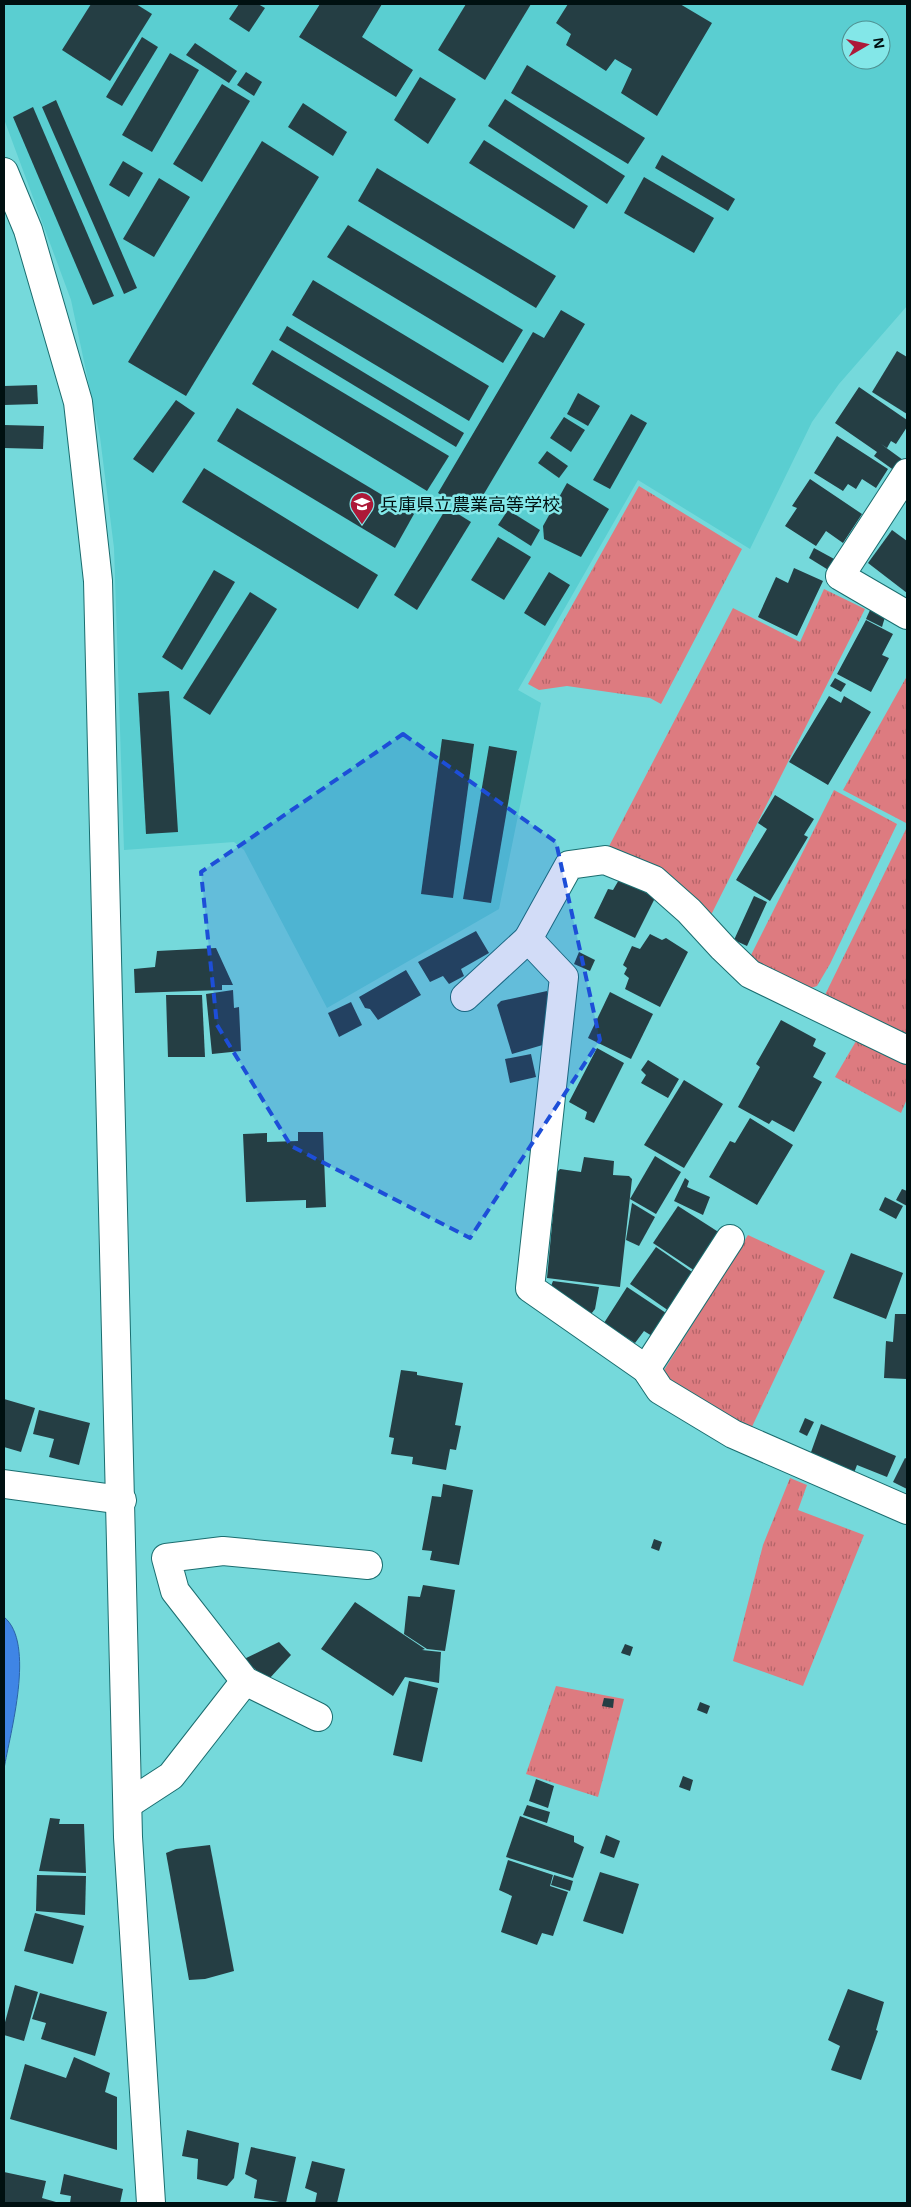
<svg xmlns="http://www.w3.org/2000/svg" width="911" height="2207" viewBox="0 0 911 2207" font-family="'Open Sans','Noto Sans JP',sans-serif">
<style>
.built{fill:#5aced1;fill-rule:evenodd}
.grass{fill:url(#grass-tufts)}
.water{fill:#3f85e5;stroke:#2c62a5}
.building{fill:#253e44}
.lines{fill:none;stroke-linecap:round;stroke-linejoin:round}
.minor-casing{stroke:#1a6d6f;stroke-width:30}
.minor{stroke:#fff;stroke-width:28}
.marked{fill:#1d4ed8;fill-opacity:0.2;stroke:#1d4ed8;stroke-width:4;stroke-dasharray:10 6;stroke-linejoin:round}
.labels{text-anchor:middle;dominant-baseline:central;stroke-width:5;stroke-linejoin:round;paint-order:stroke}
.poi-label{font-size:18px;fill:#001011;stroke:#83e7e8;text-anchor:start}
</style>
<defs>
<pattern id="grass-tufts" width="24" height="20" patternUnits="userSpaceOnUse" patternTransform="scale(1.25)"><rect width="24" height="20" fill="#dd7b80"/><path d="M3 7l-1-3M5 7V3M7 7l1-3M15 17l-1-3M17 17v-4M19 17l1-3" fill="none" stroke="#b16367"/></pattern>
</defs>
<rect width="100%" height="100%" fill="#75d9db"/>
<path class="built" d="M4,4H907V306L839,384L812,422L750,549L638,480L518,690L541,703L499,909L327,1008L244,850L234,842L124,850L114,548L100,437L71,300L4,119ZM851,30H881V60H851Z"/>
<g class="grass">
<polygon points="639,486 742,549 661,704 650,698 567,686 539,690 528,684"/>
<polygon points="824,589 865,609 710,917 605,854 733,608 800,642"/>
<polygon points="907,676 907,821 906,823 843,790"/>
<polygon points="834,790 897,824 830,964 817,986 805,990 748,961"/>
<polygon points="907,827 907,1041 822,1001"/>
<polygon points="859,1036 907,1059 907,1099 901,1113 835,1077"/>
<polygon points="748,1235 825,1271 750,1431 661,1375"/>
<polygon points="790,1478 807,1485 798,1510 864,1535 803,1686 733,1661 763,1545"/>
<polygon points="556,1686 624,1699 598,1797 526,1774"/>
</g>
<path class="water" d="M4,1617C36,1643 10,1733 4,1769Z"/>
<g class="building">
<polygon points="91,4 136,4 152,14 110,81 62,50"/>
<polygon points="239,4 258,4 265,8 249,32 229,19"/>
<polygon points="320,4 382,4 362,37 413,70 396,97 299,37"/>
<polygon points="466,4 531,4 485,80 438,50"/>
<polygon points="568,4 680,4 712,23 657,116 621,93 632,69 615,59 606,71 566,45 571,34 556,23"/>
<polygon points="142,37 158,47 122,106 106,97"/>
<polygon points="195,43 237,71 229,83 186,55"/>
<polygon points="170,53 199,70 152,152 122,135"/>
<polygon points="527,65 645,138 628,164 511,93"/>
<polygon points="246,72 262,82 254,96 237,85"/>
<polygon points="420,77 456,99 428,144 394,120"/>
<polygon points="222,84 250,101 202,182 173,164"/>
<polygon points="505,99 625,176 607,204 488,126"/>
<polygon points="56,100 137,288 124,294 42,107"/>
<polygon points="303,103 347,132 333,156 288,127"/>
<polygon points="33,107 114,296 93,305 13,117"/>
<polygon points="484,140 588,206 574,229 469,163"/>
<polygon points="262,141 319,177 186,396 128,362"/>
<polygon points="662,155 735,199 728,211 655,168"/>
<polygon points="123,161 143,173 129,197 109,185"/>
<polygon points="377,168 556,276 536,308 358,201"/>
<polygon points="644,177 714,218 694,253 624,213"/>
<polygon points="159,178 190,197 154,257 123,239"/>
<polygon points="348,225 523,330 503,363 327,257"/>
<polygon points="313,280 489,386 469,421 292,315"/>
<polygon points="561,310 585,324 472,514 438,493 533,332 544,338"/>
<polygon points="287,326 464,433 456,447 279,340"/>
<polygon points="272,350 449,456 427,491 252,384"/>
<polygon points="897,351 907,357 907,414 872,392"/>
<polygon points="37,385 38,404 4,405 4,386"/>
<polygon points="859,387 907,420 907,427 896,444 891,441 887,448 881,444 903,460 895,471 874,456 877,452 835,423"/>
<polygon points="578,393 600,406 588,426 567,414"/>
<polygon points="176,400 195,413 153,473 133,459"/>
<polygon points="237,408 414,514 395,548 217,441"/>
<polygon points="631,414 647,423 610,489 593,480"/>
<polygon points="564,417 585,430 571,452 550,438"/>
<polygon points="4,425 44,426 43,449 4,448"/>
<polygon points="837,436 888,469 876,488 862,479 856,489 848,484 843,491 814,473"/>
<polygon points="547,451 568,466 559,478 538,463"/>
<polygon points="204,468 378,575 358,609 182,502"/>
<polygon points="810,479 862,514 843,543 826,531 816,546 785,526 797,508 792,506"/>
<polygon points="567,483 609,509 581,557 544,539 543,526"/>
<polygon points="447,507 471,522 417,610 394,595"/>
<polygon points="508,510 540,530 531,546 498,525"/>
<polygon points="892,530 907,541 907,593 868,563"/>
<polygon points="498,537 531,557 504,600 471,580"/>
<polygon points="814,548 836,560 830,571 809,558"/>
<polygon points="794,568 823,581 797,636 758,617 776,577 788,583"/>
<polygon points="214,570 235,582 182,670 162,657"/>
<polygon points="549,572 570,585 545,626 524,613"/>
<polygon points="250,592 277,609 210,715 183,698"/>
<polygon points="870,610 885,617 882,627 866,619"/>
<polygon points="866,620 893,634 882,655 889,658 871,692 837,674"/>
<polygon points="835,678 846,684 841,692 830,686"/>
<polygon points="169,691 178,832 146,834 138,693"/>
<polygon points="829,696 841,703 844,696 871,712 828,785 789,762"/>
<polygon points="442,739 474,744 453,898 421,894"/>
<polygon points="489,746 517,751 491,903 463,899"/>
<polygon points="775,795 814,819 804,835 808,837 770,901 736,880 767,829 758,823"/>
<polygon points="620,878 655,898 635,938 594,918 608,889 613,890"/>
<polygon points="754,896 767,902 747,946 734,940"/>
<polygon points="476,931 489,953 461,969 464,976 449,984 443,976 430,982 418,962"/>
<polygon points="650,934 662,940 666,938 688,952 660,1007 625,989 629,978 624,974 627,968 623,965 632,946 640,949"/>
<polygon points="216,948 233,985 222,985 222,990 135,993 134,969 155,967 157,951"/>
<polygon points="579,952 595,960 590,971 574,964"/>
<polygon points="406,970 421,995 378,1020 370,1009 365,1008 359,997"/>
<polygon points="233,990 234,1008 239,1007 241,1051 212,1054 206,994"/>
<polygon points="547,991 555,1017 546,1044 512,1054 497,1005 501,1001"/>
<polygon points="610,992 653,1014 631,1059 588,1038"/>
<polygon points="166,995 202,995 205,1057 168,1057"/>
<polygon points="351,1002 362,1025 339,1037 328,1013"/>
<polygon points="781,1020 816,1039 813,1046 826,1053 813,1077 822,1082 794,1132 772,1120 769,1124 738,1107 760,1067 756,1064"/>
<polygon points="597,1048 624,1063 594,1123 585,1119 587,1112 569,1102"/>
<polygon points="531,1054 536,1077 510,1083 505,1059"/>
<polygon points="648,1060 679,1079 668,1098 641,1083 646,1075 641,1070"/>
<polygon points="684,1080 723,1104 684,1168 644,1145"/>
<polygon points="750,1118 793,1145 757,1205 709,1177 730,1141 735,1143"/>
<polygon points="298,1132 323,1132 326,1207 306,1208 306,1200 246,1202 243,1134 267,1133 267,1142 298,1141"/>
<polygon points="655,1156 681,1172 656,1214 630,1199"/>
<polygon points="584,1157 614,1161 613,1175 629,1176 632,1179 620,1287 547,1278 557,1172 560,1169 581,1172"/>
<polygon points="685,1178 689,1181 687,1187 710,1197 703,1215 674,1201"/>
<polygon points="902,1189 907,1191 907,1206 896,1200"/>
<polygon points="885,1197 903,1206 896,1219 879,1210"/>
<polygon points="632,1203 655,1217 639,1246 626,1240"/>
<polygon points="678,1206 720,1233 695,1271 653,1243"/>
<polygon points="656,1247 695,1274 669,1311 630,1284"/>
<polygon points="851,1253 903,1273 886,1319 833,1298"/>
<polygon points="553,1281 599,1287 595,1309 591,1314 551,1286"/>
<polygon points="627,1287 669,1315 652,1336 644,1331 635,1343 604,1323"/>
<polygon points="895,1314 907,1314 907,1379 884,1378 886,1341 893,1342"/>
<polygon points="401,1370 417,1372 417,1375 463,1383 455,1425 461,1426 456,1450 450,1449 446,1470 412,1464 413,1457 391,1454 394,1438 389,1437"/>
<polygon points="4,1399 35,1408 21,1452 4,1447"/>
<polygon points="39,1410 90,1423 79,1465 49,1457 54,1439 33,1434"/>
<polygon points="805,1418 814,1422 807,1436 799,1432"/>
<polygon points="821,1424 896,1456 887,1477 857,1465 854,1473 810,1455"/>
<polygon points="905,1458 907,1459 907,1489 893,1482"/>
<polygon points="443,1484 473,1490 459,1565 430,1560 432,1551 422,1550 432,1496 441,1497"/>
<polygon points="654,1539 662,1542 659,1551 651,1548"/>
<polygon points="423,1585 455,1590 445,1651 427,1649 404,1634 408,1596 420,1597"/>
<polygon points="355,1602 425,1649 422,1650 441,1652 439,1683 405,1677 393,1696 321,1649"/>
<polygon points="279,1642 291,1655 269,1679 242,1660"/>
<polygon points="625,1644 633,1647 630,1656 621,1653"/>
<polygon points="409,1681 438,1688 422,1762 393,1755"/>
<polygon points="604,1698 614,1699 613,1708 602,1706"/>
<polygon points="700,1702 710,1706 707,1714 697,1710"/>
<polygon points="683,1776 693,1780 690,1791 679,1787"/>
<polygon points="536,1779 554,1786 548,1808 529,1801"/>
<polygon points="527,1805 550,1812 547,1823 523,1815"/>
<polygon points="520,1816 574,1836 574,1842 584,1847 573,1878 506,1857"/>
<polygon points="50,1818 60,1819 59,1824 84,1824 86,1873 39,1871"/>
<polygon points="606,1835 620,1841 614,1858 600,1853"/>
<polygon points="210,1845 234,1971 205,1979 189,1980 166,1853 176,1849"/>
<polygon points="508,1860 553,1875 550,1886 568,1892 553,1936 542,1933 537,1945 501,1932 512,1896 499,1890"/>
<polygon points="600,1872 639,1884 623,1934 583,1921"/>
<polygon points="37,1875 86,1876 85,1915 36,1911"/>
<polygon points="554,1875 573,1881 570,1891 551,1885"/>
<polygon points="35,1913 84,1926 73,1964 24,1951"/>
<polygon points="15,1985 38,1992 24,2041 4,2035 4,2026"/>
<polygon points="848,1989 884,2002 876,2030 878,2031 861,2080 831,2070 840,2046 828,2040"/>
<polygon points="40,1993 107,2012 95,2056 41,2039 46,2023 32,2019"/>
<polygon points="74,2057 110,2073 105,2092 117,2097 117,2150 10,2119 25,2064 66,2078"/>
<polygon points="187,2130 239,2143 234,2178 227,2186 197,2179 198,2159 182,2156"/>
<polygon points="251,2147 296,2157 286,2203 254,2198 257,2180 245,2174"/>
<polygon points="312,2161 345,2169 337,2203 315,2203 317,2193 305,2188"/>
<polygon points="4,2172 46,2181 42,2198 56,2202 56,2203 4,2203"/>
<polygon points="64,2174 123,2189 120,2203 70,2203 71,2196 60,2194"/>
</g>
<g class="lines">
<g class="minor-casing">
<g id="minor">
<polyline points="4,172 28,230 78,402 98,581 128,1837 151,2203"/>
<polyline points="907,473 840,576 907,615"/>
<polyline points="528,939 564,977 530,1288 646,1369 660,1390 733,1434 907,1510"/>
<polyline points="465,997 528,939 569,865 605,860 654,880 689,911 723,948 750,974 907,1050"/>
<polyline points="646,1369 730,1239"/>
<polyline points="4,1484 122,1500"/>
<polyline points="318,1717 245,1681 175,1591 166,1558 223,1551 368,1565"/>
<polyline points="128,1804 171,1776 245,1681"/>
</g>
</g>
<use href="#minor" class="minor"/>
</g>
<path class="marked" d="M403,734L556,842L600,1040L470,1238L291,1146L217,1025L201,872Z"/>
<defs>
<g id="school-pin" transform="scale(1.25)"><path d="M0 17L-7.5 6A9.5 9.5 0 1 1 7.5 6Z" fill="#ad1938" stroke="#83e7e8"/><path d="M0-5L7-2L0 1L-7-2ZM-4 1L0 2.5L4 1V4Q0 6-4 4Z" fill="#fff"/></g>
</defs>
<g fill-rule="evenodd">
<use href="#school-pin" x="362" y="504"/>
</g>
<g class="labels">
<g class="poi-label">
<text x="380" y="504">兵庫県立農業高等学校</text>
</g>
</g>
<rect width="911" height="2207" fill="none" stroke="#001011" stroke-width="10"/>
<g transform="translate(866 45) rotate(81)"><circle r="24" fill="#83e7e8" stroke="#4f9192"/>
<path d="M0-4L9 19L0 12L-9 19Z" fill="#ad1938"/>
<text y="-8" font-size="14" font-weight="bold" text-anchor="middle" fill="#001011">N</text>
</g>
</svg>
